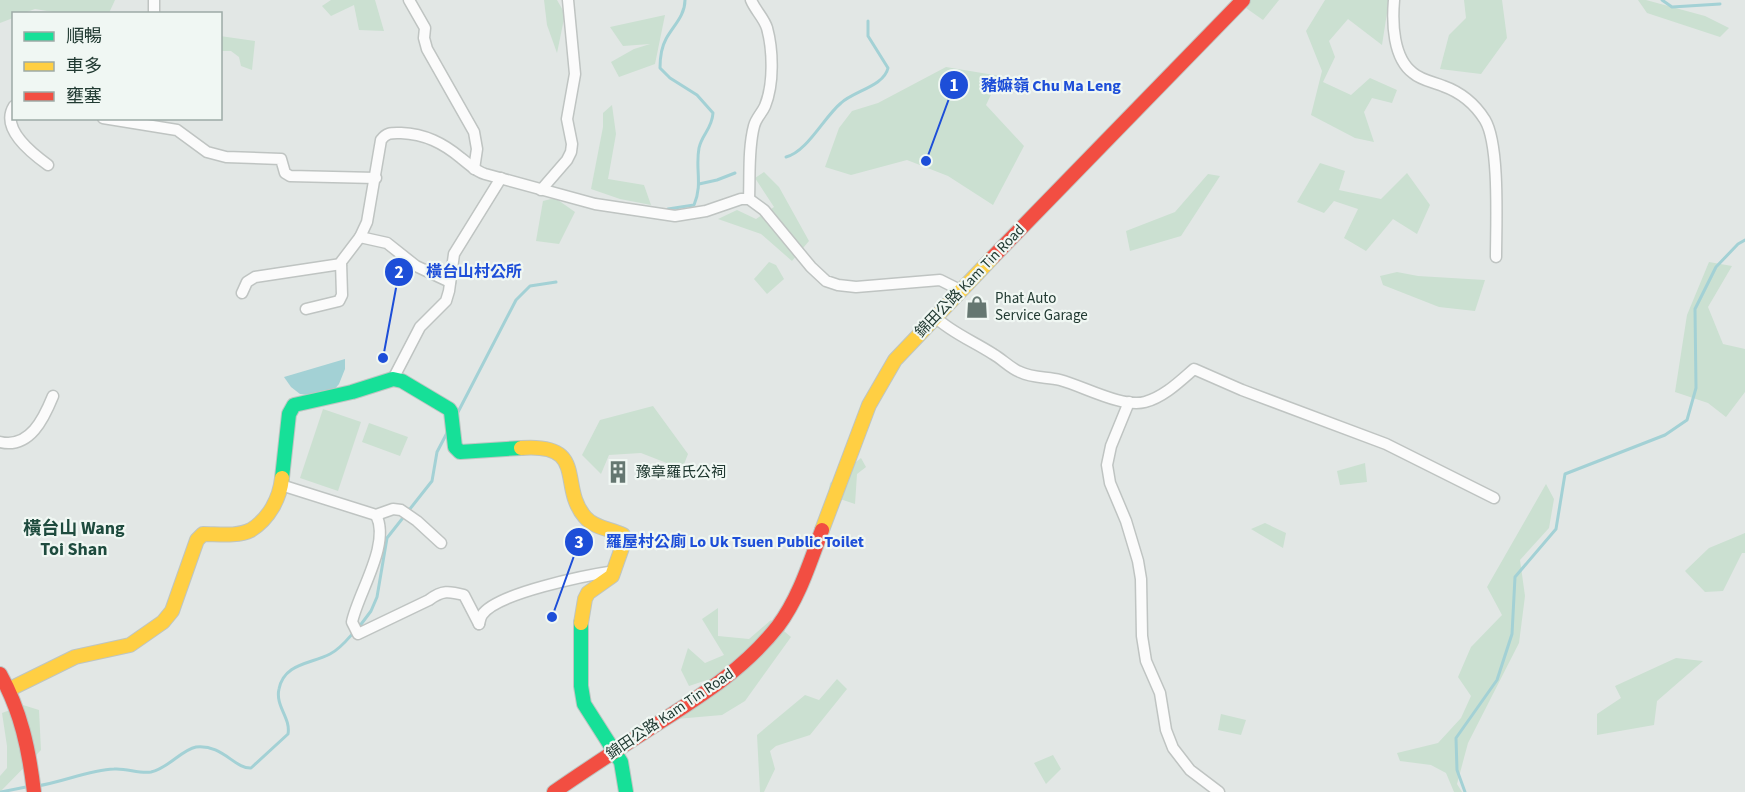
<svg xmlns="http://www.w3.org/2000/svg" width="1745" height="792" viewBox="0 0 1745 792" font-family="'Source Sans 3','Noto Sans TC',sans-serif">
<style>
.green{fill:#cbe0d1}
.water{fill:#a3d1d5}
.lines{fill:none;stroke-linecap:round;stroke-linejoin:round}
.stream{stroke:#a3d1d5;stroke-width:3}
.street-casing{stroke:#bfc4c2;stroke-width:13}
.fast-casing{stroke:#bec5c2;stroke-width:16}
.slow-casing{stroke:#bec5c2;stroke-width:16}
.jam-casing{stroke:#bec5c2;stroke-width:16}
.street{stroke:#fbfbfb;stroke-width:10}
.fast{stroke:#16e098;stroke-width:14}
.slow{stroke:#ffcf43;stroke-width:14}
.jam{stroke:#f24e42;stroke-width:14}
.labels{text-anchor:middle;dominant-baseline:central;stroke-width:4.5;stroke-linejoin:round;paint-order:stroke}
.street-label{font-size:15px;fill:#213a32;stroke:#f0f7f3}
.poi-label{font-size:15px;fill:#213a32;stroke:#f0f7f3;text-anchor:start}
.quarter-label{font-size:18px;font-weight:bold;fill:#1e4b3e;stroke:#f0f7f3}
.leader{fill:none;stroke:#1d4ed8;stroke-width:2}
.callout-dot{fill:#1d4ed8;stroke:#f0f7f3;stroke-width:2}
.mark-label{font-size:18px;text-anchor:middle;font-weight:bold;fill:#fff}
.callout-label{font-size:16px;text-anchor:middle;font-weight:bold;fill:#1d4ed8;stroke:#f0f7f3;stroke-width:4.5;stroke-linejoin:round;paint-order:stroke}
</style>
<rect width="100%" height="100%" fill="#e2e7e5"/>
<g class="green">
<polygon points="0,0 115,0 109,13 59,13 35,9 24,13 14,14 13,18 0,23"/>
<polygon points="331,0 375,0 384,31 359,30 354,5 331,16 322,6"/>
<polygon points="544,0 557,0 565,14 557,53 547,25"/>
<polygon points="1251,0 1279,0 1263,20 1246,8"/>
<polygon points="1325,0 1389,0 1382,45 1348,19 1329,41 1335,57 1323,82 1351,95 1370,78 1397,90 1392,103 1372,98 1364,112 1374,142 1355,138 1311,115 1322,71 1306,31"/>
<polygon points="1464,0 1502,0 1507,38 1481,74 1440,69 1449,35 1466,18"/>
<polygon points="1638,0 1646,0 1705,16 1729,28 1720,37 1647,13"/>
<polygon points="665,15 655,64 619,77 611,62 634,49 650,44 623,46 610,27"/>
<polygon points="220,36 255,41 252,70 241,66 239,57 231,51 221,51"/>
<polygon points="946,67 1000,76 986,105 1024,146 993,205 948,176 907,160 851,175 825,167 839,128 852,111 878,103"/>
<polygon points="612,105 616,134 608,179 644,185 651,205 620,199 591,189 603,127 603,113"/>
<polygon points="1320,163 1345,171 1339,190 1381,199 1407,173 1430,205 1417,234 1393,219 1366,251 1344,238 1358,209 1334,201 1324,213 1297,202"/>
<polygon points="764,172 779,187 809,241 792,261 761,234 718,219 737,210 756,219 774,207 755,178"/>
<polygon points="1208,174 1220,176 1181,236 1130,251 1126,231 1175,212"/>
<polygon points="555,198 575,212 559,244 536,241 543,201"/>
<polygon points="769,262 776,265 784,279 767,294 754,279"/>
<polygon points="1709,262 1732,266 1708,307 1723,344 1745,349 1745,392 1726,417 1708,403 1675,392 1687,315"/>
<polygon points="1397,272 1418,276 1485,280 1475,311 1439,307 1383,285 1380,276"/>
<polygon points="653,406 688,454 682,469 641,453 609,455 601,474 582,455 600,420"/>
<polygon points="323,409 361,422 338,491 300,478"/>
<polygon points="369,423 408,437 400,456 362,442"/>
<polygon points="861,458 866,467 857,474 855,504 828,495 830,483"/>
<polygon points="1365,463 1367,482 1340,485 1337,471"/>
<polygon points="1546,484 1554,499 1549,528 1520,560 1525,596 1519,643 1468,743 1457,784 1462,792 1454,792 1446,773 1431,765 1400,761 1397,753 1438,743 1461,718 1471,696 1458,677 1471,647 1502,615 1487,587"/>
<polygon points="1265,523 1286,533 1283,548 1251,529"/>
<polygon points="1745,533 1745,553 1742,553 1723,591 1705,592 1685,571 1709,548"/>
<polygon points="718,608 718,636 749,639 771,620 791,637 745,701 722,715 676,719 710,679 689,686 681,670 688,648 705,663 724,655 702,619"/>
<polygon points="1676,658 1703,661 1657,701 1654,725 1597,735 1597,714 1621,698 1615,686"/>
<polygon points="837,679 847,689 810,735 776,746 770,751 775,769 764,792 760,792 757,735 805,695 819,700"/>
<polygon points="23,705 39,710 41,750 0,792 0,776 7,768 7,746 2,713"/>
<polygon points="1221,714 1246,720 1241,735 1218,730"/>
<polygon points="1053,755 1061,769 1046,784 1034,763"/>
</g>
<polygon class="water" points="345,359 345,369 339,384 334,390 309,395 300,394 291,387 284,377"/>
<g class="lines">
<g class="stream">
<polyline points="1662,0 1672,7 1720,4"/>
<path d="M786,157C807,152 824,117 841,103C854,91 884,86 888,68L868,36V21"/>
<polyline points="699,184 717,180 735,173"/>
<path d="M668,209L694,205C703,184 695,169 699,148C702,134 712,129 713,113L697,95L670,78L660,68C660,58 661,48 666,39C673,26 685,16 685,0"/>
<polyline points="457,414 516,300 530,286 556,282"/>
<polyline points="359,627 371,611 377,597 387,538 432,481 437,452 448,431"/>
<path d="M37,786C63,782 89,770 114,769C127,768 139,774 151,772C169,768 181,750 196,747C222,744 235,769 251,768L288,734C291,718 275,706 279,689C284,663 311,664 330,654C340,649 347,640 354,632"/>
<polyline points="1,792 31,786"/>
<polyline points="1465,792 1457,770 1456,738 1497,680 1512,634 1515,577 1556,529 1565,474 1665,435 1687,420 1696,388 1695,309 1716,267 1738,244 1745,240"/>
</g>
<g class="street-casing">
<g id="street">
<polyline points="154,0 154,14"/>
<polyline points="409,0 425,28 424,38 427,49 474,132 477,149 474,169"/>
<path d="M1394,0C1392,23 1393,58 1413,73C1421,80 1433,82 1443,86C1460,92 1475,104 1485,120C1500,145 1496,226 1496,257"/>
<path d="M14,106C0,128 30,152 48,165"/>
<polyline points="103,118 177,130 207,152 226,157 281,159 285,173 290,176 376,178"/>
<polyline points="541,190 567,160 571,152 572,144 567,119 575,74 568,0"/>
<path d="M749,199C750,175 748,149 754,126C756,118 762,113 765,106C774,84 773,50 767,28C764,18 755,10 751,0"/>
<polyline points="360,237 387,243 416,266 450,282"/>
<polyline points="242,293 247,282 255,277 341,264"/>
<path d="M306,309L339,301L342,295L341,262L360,237L367,222L381,140C387,132 392,133 401,133C425,134 443,143 461,158C469,164 475,171 485,174L595,204L675,216L706,211L741,199H749L764,210L811,267L826,281L838,285L856,287L940,280L960,290"/>
<path d="M935,317C952,333 973,341 993,354C1002,359 1010,368 1020,372C1032,378 1047,377 1060,380C1083,386 1122,408 1145,402C1164,397 1180,381 1194,369L1242,390L1386,444L1494,498"/>
<polyline points="393,379 420,327 446,301 449,291 454,254 501,178"/>
<polyline points="1129,402 1111,446 1107,465 1110,483 1126,521 1138,561 1141,579 1142,636 1146,661 1160,693 1166,730 1173,748 1190,770 1219,792"/>
<path d="M0,442C30,449 44,418 53,396"/>
<polyline points="281,485 376,515 393,509 401,510 417,521 441,543"/>
<path d="M376,515C391,544 358,593 352,622L358,634L429,600C442,590 449,591 464,595L479,624"/>
<path d="M479,624C480,621 480,618 482,615C496,593 588,575 615,571"/>
</g>
</g>
<g class="fast-casing">
<g id="fast">
<polyline points="282,478 289,414 294,405 352,392 393,379 402,381 449,409 451,412 455,447 460,452 521,448"/>
<polyline points="581,623 581,686 584,704 621,762 626,792"/>
</g>
</g>
<g class="slow-casing">
<g id="slow">
<path d="M521,448C589,443 558,486 585,517C594,528 611,529 623,535L624,542L612,576L588,593L585,599L581,623"/>
<polyline points="822,530 869,405 895,360 993,257"/>
<path d="M10,689L75,657L130,645L163,622L172,611L197,540L203,534C218,534 237,537 251,530C269,519 280,498 282,478"/>
</g>
</g>
<g class="jam-casing">
<g id="jam">
<polyline points="993,257 1243,0"/>
<path d="M0,674C21,711 29,750 34,792"/>
<path d="M554,792C584,771 615,751 646,731C694,700 742,672 778,626C799,598 810,562 822,530"/>
</g>
</g>
<use href="#street" class="street"/>
<use href="#fast" class="fast"/>
<use href="#slow" class="slow"/>
<use href="#jam" class="jam"/>
</g>
<defs>
<g id="shop-bare" transform="scale(1.8)"><path d="M-5-2.5h2.3a2.7 3.5 0 0 1 5.4 0H5L5.5 6h-11ZM-1.5-2.5h3a1.5 2.3 0 0 0-3 0Z" fill="#657771" stroke="#f0f7f3" stroke-width="2.5" paint-order="stroke"/></g>
<g id="building-bare" transform="scale(1.8)"><path d="M-4-6H4V6H1V3H-1V6H-4ZM-2.5-4.3h1.7v1.8h-1.7ZM.8-4.3h1.7v1.8H.8ZM-2.5-1h1.7V.8h-1.7ZM.8-1h1.7V.8H.8Z" fill="#657771" stroke="#f0f7f3" stroke-width="2.5" paint-order="stroke"/></g>
</defs>
<g fill-rule="evenodd">
<use href="#shop-bare" x="977" y="307"/>
<use href="#building-bare" x="618" y="472"/>
</g>
<g class="labels">
<g class="street-label">
<text transform="translate(970 281) rotate(-46)">錦田公路 Kam Tin Road</text>
<text transform="translate(670 714) rotate(-34)">錦田公路 Kam Tin Road</text>
</g>
<g class="poi-label">
<text x="995" y="298">Phat Auto<tspan x="995" dy="17">Service Garage</tspan></text>
<text x="636" y="472">豫章羅氏公祠</text>
</g>
<g class="quarter-label">
<text x="74" y="528">橫台山 Wang<tspan x="74" dy="21">Toi Shan</tspan></text>
</g>
</g>
<path class="leader" d="M926 161L954 85M383 358L399 272M552 617L579 542"/>
<g class="callout-dot">
<circle cx="926" cy="161" r="6"/>
<circle cx="383" cy="358" r="6"/>
<circle cx="552" cy="617" r="6"/>
<circle cx="954" cy="85" r="15"/>
<circle cx="399" cy="272" r="15"/>
<circle cx="579" cy="542" r="15"/>
</g>
<g class="mark-label">
<text x="954" y="91">1</text>
<text x="399" y="278">2</text>
<text x="579" y="548">3</text>
</g>
<g class="callout-label">
<text x="1051" y="91">豬嫲嶺 Chu Ma Leng</text>
<text x="474" y="277">橫台山村公所</text>
<text x="735" y="547">羅屋村公廁 Lo Uk Tsuen Public Toilet</text>
</g>
<rect x="12" y="12" width="210" height="108" fill="#f0f7f3" stroke="#9daba6" stroke-width="1.5"/>
<rect x="24" y="32" width="30" height="9" fill="#16e098" stroke="#9daba6" stroke-width="1.5"/>
<text x="66" y="42" font-size="18" fill="#213a32">順暢</text>
<rect x="24" y="62" width="30" height="9" fill="#ffcf43" stroke="#9daba6" stroke-width="1.5"/>
<text x="66" y="72" font-size="18" fill="#213a32">車多</text>
<rect x="24" y="92" width="30" height="9" fill="#f24e42" stroke="#9daba6" stroke-width="1.5"/>
<text x="66" y="102" font-size="18" fill="#213a32">壅塞</text>
</svg>
